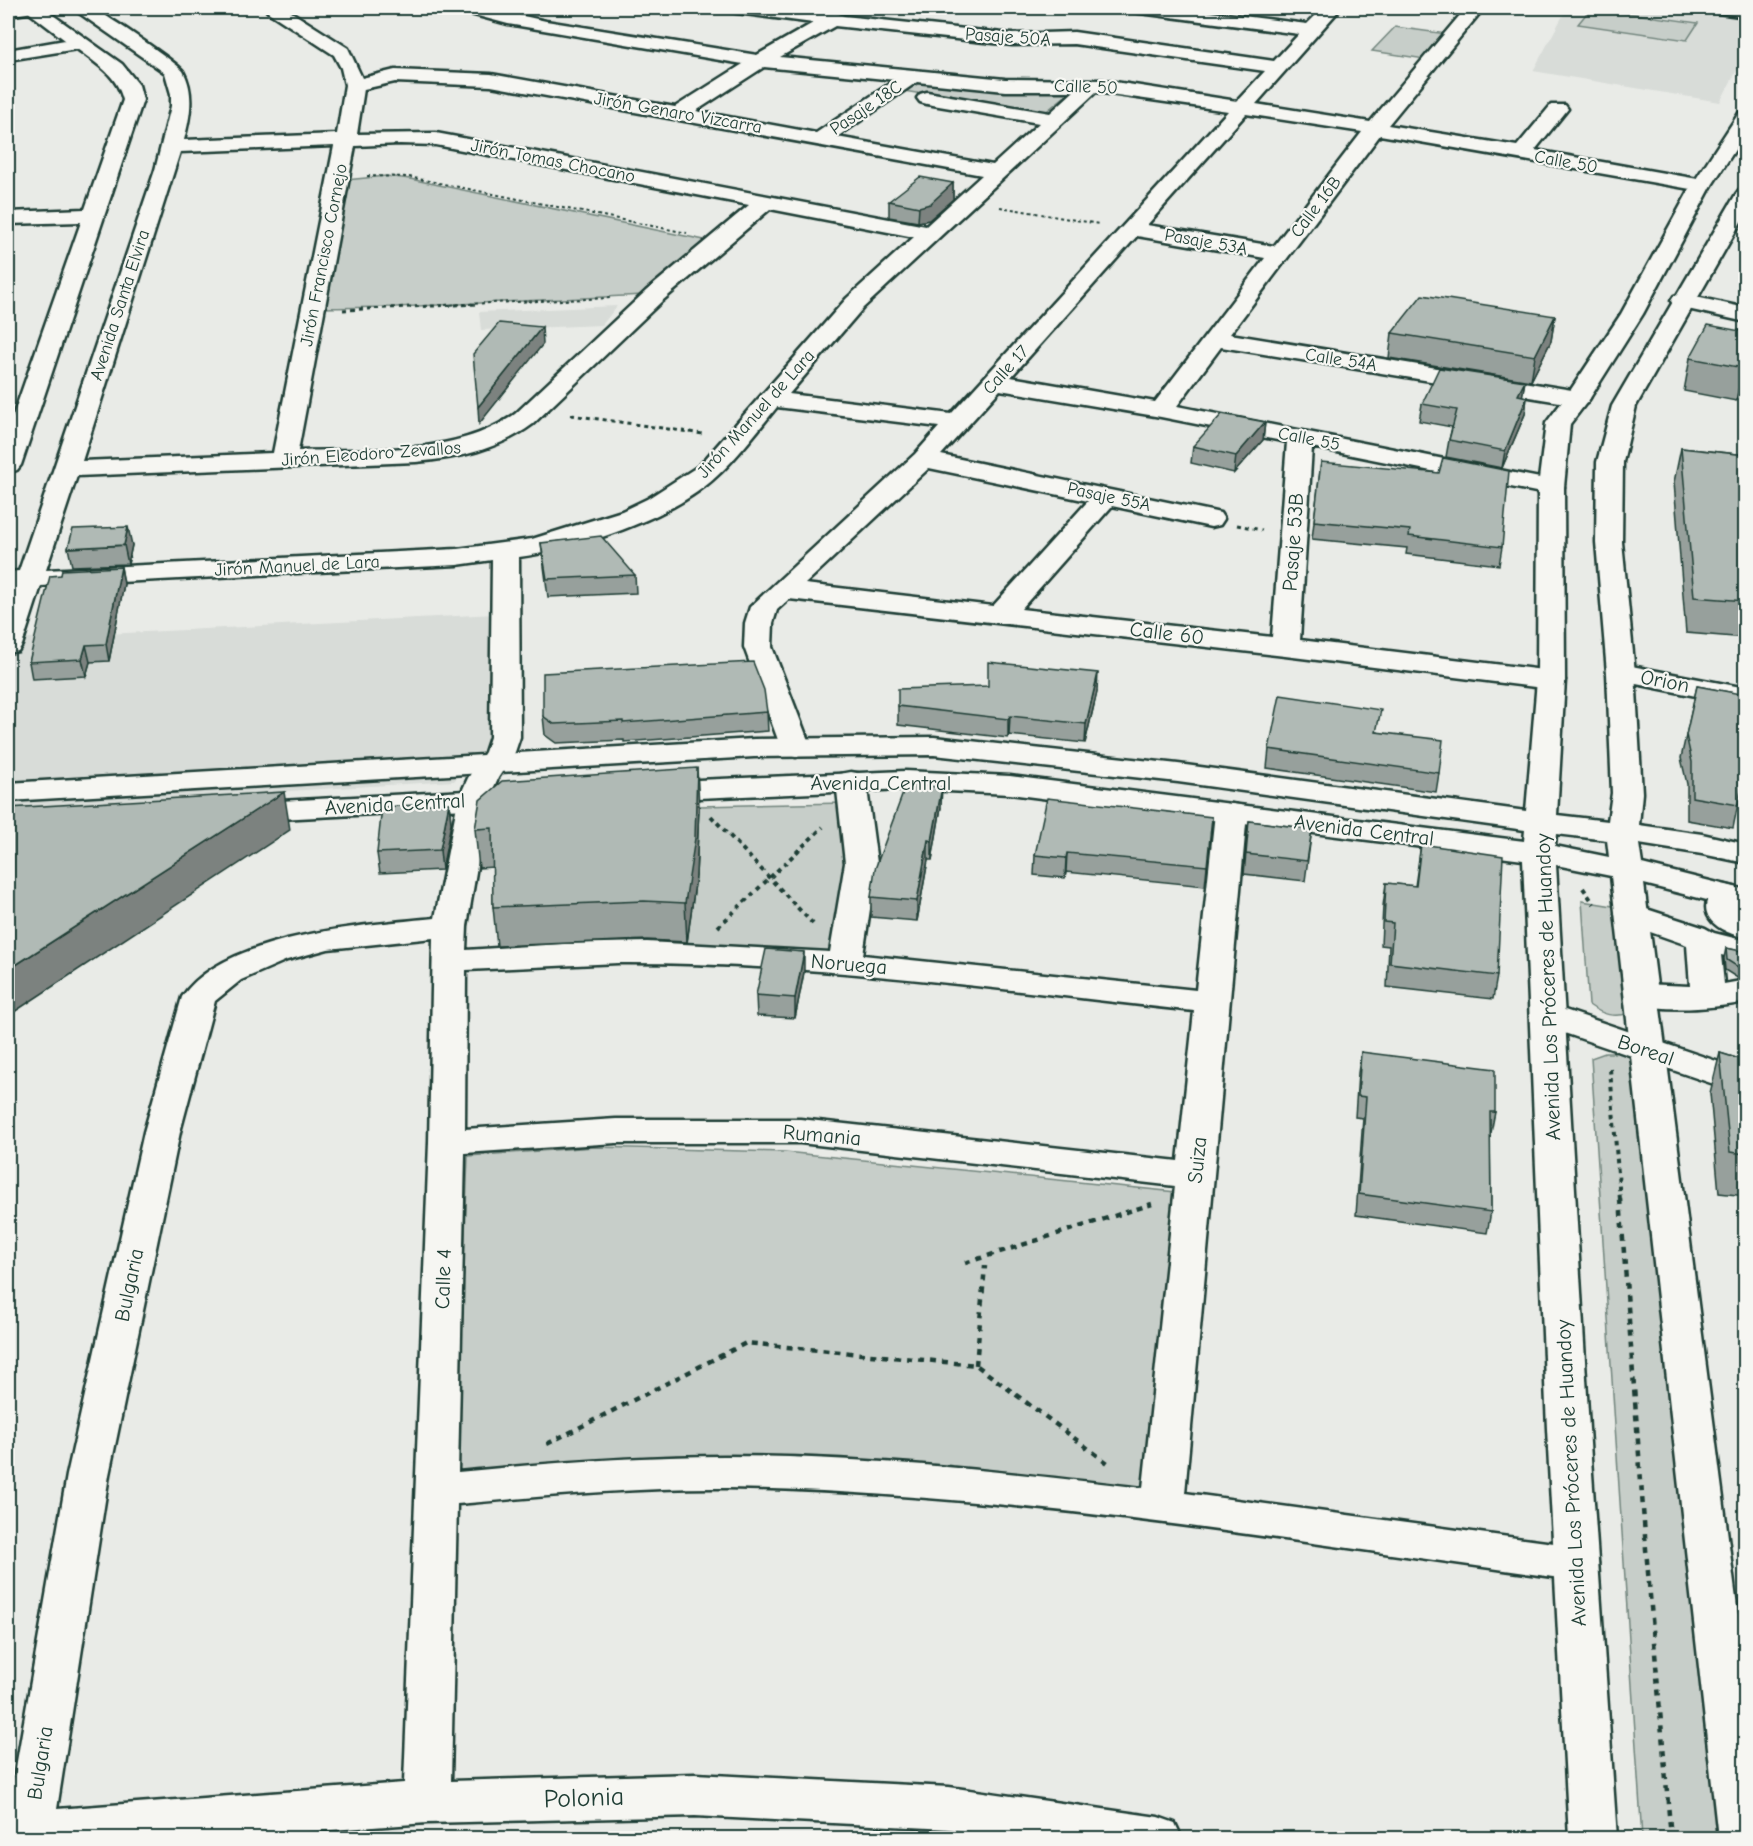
<svg xmlns="http://www.w3.org/2000/svg" width="1753" height="1846" viewBox="0 0 1753 1846" font-family="'Comic Neue',sans-serif">
<style>
.built{fill:#d8dcd8}
.green{fill:#c7cec9;stroke:#73867e;stroke-width:1.5}
.lines{fill:none;stroke-linecap:round;stroke-linejoin:round}
.minor-casing{stroke:#1f3d34;stroke-width:5}
.major-casing{stroke:#1f3d34;stroke-width:5}
.path-far3{stroke:#1f3d34;stroke-width:2;stroke-dasharray:3 3;stroke-linecap:butt}
.path-far2{stroke:#1f3d34;stroke-width:3;stroke-dasharray:4 4;stroke-linecap:butt}
.path-far1{stroke:#1f3d34;stroke-width:4;stroke-dasharray:4.5 4.5;stroke-linecap:butt}
.path{stroke:#1f3d34;stroke-width:4.5;stroke-dasharray:6 6;stroke-linecap:butt}
.minor{fill:#f6f6f2;fill-rule:evenodd}
.major{fill:#f6f6f2;fill-rule:evenodd}
.wall{fill:#97a09c;stroke:#1f3d34;stroke-width:1.5}
.shaded-wall{fill:#7b827f;stroke:#1f3d34;stroke-width:1.5}
.building{fill:#b0bab5;stroke:#1f3d34;stroke-width:1.5}
.labels{text-anchor:middle;dominant-baseline:central;stroke-width:4.5;stroke-linejoin:round;paint-order:stroke}
.far-street-label{font-size:18px;fill:#1f3d34;stroke:#f6f6f2}
.street-label{font-size:21px;fill:#1f3d34;stroke:#f6f6f2}
.near-street-label{font-size:26px;fill:#1f3d34;stroke:#f6f6f2}
</style>
<rect width="100%" height="100%" fill="#e9ebe7"/>
<filter id="ink" filterUnits="userSpaceOnUse"><feTurbulence type="fractalNoise" baseFrequency=".0167" numOctaves="2"/><feDisplacementMap in="SourceGraphic" scale="12" xChannelSelector="R" yChannelSelector="G"/><feConvolveMatrix kernelMatrix="1 2 1 2 8 2 1 2 1" color-interpolation-filters="sRGB"/></filter>
<g filter="url(#ink)">
<g class="built">
<polygon points="1567,8 1662,8 1745,19 1745,55 1720,102 1533,71"/>
<polygon points="617,306 602,325 481,330 479,312"/>
<polygon points="495,614 488,744 454,781 8,808 8,639"/>
</g>
<g class="green">
<polygon points="1591,8 1698,23 1687,40 1578,24"/>
<polygon points="1395,27 1447,34 1425,59 1372,51"/>
<polygon points="914,81 1075,88 1043,114 904,91"/>
<polygon points="386,176 410,179 709,241 644,295 396,307 317,308 346,180"/>
<polygon points="846,803 847,881 836,957 686,952 696,876 699,806"/>
<path d="M1582,901L1625,908L1630,1013C1614,1018 1603,1015 1589,1005Z"/>
<polygon points="1605,1053 1623,1053 1639,1061 1719,1838 1642,1838 1591,1058"/>
<polygon points="594,1147 785,1152 1176,1192 1145,1493 456,1472 468,1156"/>
</g>
<g class="lines">
<g class="minor-casing">
<g id="minor">
<path d="M23,8H43L122,64L139,85L143,100L21,465L17,470L8,473V430L81,222L8,224V212L85,209L123,100C117,75 97,64 77,49L8,60V50L65,40Z"/>
<path d="M72,8C77,7 85,6 91,8C99,9 179,64 183,71C195,93 190,117 184,140L337,134L345,85L341,68L334,55L268,12L265,8H285L348,48L362,78L395,70L491,74L675,107L743,64L508,24L463,12L460,8H487L546,21L757,55L813,23L737,13L731,12L728,8H773L829,14L836,13L844,16L1012,34L1074,32L1274,61L1299,34L1140,13L1134,12L1131,8H1178L1307,24L1323,8H1341L1256,104L1370,122L1466,8H1484L1388,125L1517,146L1551,105H1565L1568,109L1535,150L1709,181L1712,185L1709,189L1702,191L1380,135L1230,334L1578,391L1587,393L1590,398L1587,403L1578,405L1221,347L1177,406L1560,482L1564,487L1560,492L1551,495L1312,447L1300,640L1551,671L1561,674L1565,680L1561,686L1551,689L1285,656L789,599L777,610L773,623L772,647L811,748L807,754L796,757L785,754L781,748L744,647L745,623L750,607L915,454L939,427L777,407C758,430 739,456 717,476C673,518 579,549 519,557L520,737L515,752L498,778L488,800L467,926L466,950L562,944L647,942L830,952L845,863L836,781L840,774L851,772L862,774L866,781L877,863L863,955L1196,990L1215,813L1220,806L1231,804L1242,806L1247,813L1185,1493L1576,1546L1591,1551L1598,1563L1591,1575L1576,1580C1295,1542 1012,1493 728,1488C638,1487 547,1496 457,1504L451,1781L695,1774L949,1787L1158,1817L1175,1823L1182,1838H1016L949,1829L695,1816L427,1823L222,1838H8V1813L67,1475L144,1132L182,997C224,934 366,925 435,918L458,800L468,778L485,752L490,737L492,560L457,565L41,586L22,645L18,651L8,653V605L13,588H8V572L19,571L155,170L171,106V94L165,73ZM835,26L1012,45L1074,44L1265,71L1237,101L1102,80L1005,79L780,57ZM764,67L895,80L816,133L696,111ZM395,82L491,86L982,175L926,226L436,133L357,134L364,89ZM917,82L1005,91H1074L1050,113L927,92L920,94L917,98L920,102L927,104L1039,123L993,165L837,137ZM1096,92L1228,111L951,414L789,394L863,308ZM1246,114L1362,132L1274,246L1147,225ZM400,144L436,145L749,205L646,291L515,414C455,457 370,448 298,451L355,146ZM334,146L273,453L82,461L180,152ZM770,209L914,237L847,298L700,465L647,499L622,511L532,539L457,549L46,570L77,476L416,462C458,458 498,450 533,424L662,301ZM1137,236L1265,258L1155,402L1011,377ZM1000,390L1161,417L1287,442L1272,637L1021,609L1112,506L1211,527L1220,525L1224,519L1220,513L1211,511L941,455ZM929,468L1088,501L993,606L805,584ZM433,938L429,1142L404,1783L57,1809L109,1475L180,1132L215,1001L241,980L287,960L328,949ZM618,963C811,962 1003,990 1194,1011L1178,1161L800,1119H616L465,1129L466,970ZM616,1143H800L1175,1186L1143,1488C1005,1472 865,1456 726,1456C636,1456 547,1463 458,1472L465,1153Z"/>
<polygon points="1708,8 1746,8 1746,17 1711,12"/>
<polygon points="1682,294 1746,308 1746,322 1674,306 1671,301 1674,296"/>
<polygon points="1621,664 1746,688 1746,706 1611,679 1607,673 1611,667"/>
<path d="M1725,885L1737,888C1743,897 1739,904 1741,915L1746,917V938C1721,932 1693,918 1713,888Z"/>
<path d="M1631,904L1705,928L1714,933L1746,941V961L1721,955L1724,984L1746,980V1002C1708,1009 1667,1012 1630,1003L1625,995L1630,987L1642,984L1690,986L1687,945L1619,921L1615,914L1619,907Z"/>
<polygon points="1547,1004 1746,1071 1746,1095 1535,1023 1530,1015 1535,1007"/>
</g>
</g>
<g class="major-casing">
<g id="major">
<polygon points="8,8 36,8 33,12 8,16"/>
<path d="M1746,111V133L1712,185L1643,314L1590,398L1570,424L1564,487L1565,680L1557,815L1608,821L1612,793L1607,673L1596,542L1597,462L1612,406L1736,194L1739,190L1746,188V213L1636,406L1623,462L1622,542L1635,673L1642,793L1639,825L1702,834L1746,844V863L1702,854L1639,844L1642,864L1746,890V910L1644,884L1746,1677V1838H1718L1611,876L1556,865L1589,1429L1617,1838H1569L1547,1429L1523,860L1010,794L905,789L653,800L642,798L638,791L642,784L653,782L905,771L1010,776L1524,841L1525,830L1178,782L934,755L754,757L8,801V783L754,739L934,737L1178,764L1526,811L1537,680L1538,487L1546,423L1568,394L1621,314L1692,185L1739,113ZM1556,834L1607,840L1609,857L1555,846Z"/>
<polygon points="524,788 535,790 539,797 535,804 524,806 243,821 232,819 227,812 232,805 243,803"/>
</g>
</g>
<g class="path-far3">
<polyline points="367,176 409,177 687,233"/>
<polyline points="1000,207 1099,224"/>
<polyline points="445,305 611,298"/>
</g>
<g class="path-far2">
<polyline points="343,310 478,304"/>
<polyline points="571,415 703,434"/>
<polyline points="1237,525 1262,530"/>
</g>
<g class="path-far1">
<polyline points="711,816 815,926"/>
<polyline points="1583,888 1594,904"/>
<polyline points="718,927 823,827"/>
<polyline points="1610,1069 1620,1200"/>
</g>
<g class="path">
<polyline points="1620,1199 1646,1549 1671,1838"/>
<polyline points="965,1263 1152,1204"/>
<polyline points="976,1365 985,1266"/>
<polyline points="547,1444 746,1343 976,1365 1109,1464"/>
</g>
<use href="#minor" class="minor"/>
<use href="#major" class="major"/>
</g>
<g class="wall">
<polygon points="953,183 953,199 929,220 918,222 889,217 889,201"/>
<polygon points="1555,316 1551,341 1531,381 1389,358 1392,333"/>
<polygon points="1746,332 1746,385 1736,401 1684,391 1690,358"/>
<polygon points="1525,381 1522,396 1527,397 1525,414 1502,468 1446,457 1449,440 1452,427 1419,421 1422,404"/>
<polygon points="1265,422 1263,440 1234,473 1191,463 1193,446"/>
<polygon points="1681,448 1746,455 1746,638 1686,633 1674,482"/>
<polygon points="1321,462 1502,547 1499,565 1406,554 1407,548 1312,539"/>
<polygon points="541,543 635,575 636,593 548,597"/>
<polygon points="132,545 128,564 72,566 68,548"/>
<polygon points="121,567 124,584 109,661 90,662 86,676 32,679 29,662 61,575"/>
<polygon points="988,686 1097,692 1085,743 1009,735 1008,738 898,725 898,706"/>
<polygon points="1697,686 1746,695 1746,795 1740,794 1733,828 1687,820 1687,784 1681,758"/>
<polygon points="767,712 768,731 624,742 624,740 556,743 545,735 543,716"/>
<polygon points="1378,732 1439,773 1436,792 1267,768 1269,749"/>
<polygon points="449,803 451,823 442,870 380,873 377,853"/>
<polygon points="699,806 696,876 687,942 647,940 497,946 493,907 493,867 479,868 475,829"/>
<polygon points="941,807 932,860 928,860 917,921 871,917 871,897"/>
<polygon points="1212,817 1205,886 1066,872 1065,878 1034,875 1035,855"/>
<polygon points="1249,821 1312,829 1305,881 1244,874"/>
<polygon points="1421,844 1497,976 1493,999 1387,987 1389,946 1381,945 1383,906 1386,883 1415,886"/>
<polygon points="1726,948 1746,952 1746,978 1739,979 1725,970 1724,958"/>
<polygon points="804,972 795,1018 757,1016 756,995"/>
<polygon points="1361,1052 1495,1112 1491,1133 1490,1133 1491,1212 1487,1233 1356,1215 1363,1118 1355,1117 1358,1073"/>
<polygon points="1720,1053 1746,1061 1746,1196 1719,1193 1710,1093"/>
</g>
<g class="shaded-wall">
<polygon points="953,183 953,199 929,220 918,222 919,207"/>
<polygon points="1555,316 1551,341 1531,381 1535,356"/>
<polygon points="542,327 543,344 479,424 478,407"/>
<polygon points="1746,365 1746,385 1736,401 1743,368"/>
<polygon points="1525,381 1522,398 1518,395"/>
<polygon points="1527,397 1525,414 1502,468 1505,451"/>
<polygon points="1265,422 1263,440 1234,473 1236,456"/>
<polygon points="128,527 132,545 128,564 124,545"/>
<polygon points="121,567 124,584 109,661 106,644"/>
<polygon points="86,645 90,662 86,676 82,659"/>
<polygon points="1098,673 1097,692 1085,743 1086,724"/>
<polygon points="1010,716 1009,735 1008,738 1008,719"/>
<polygon points="697,768 699,806 696,876 687,942 685,903"/>
<polygon points="942,787 941,807 932,860 932,841"/>
<polygon points="284,792 290,830 8,1016 8,970"/>
<polygon points="449,803 451,823 442,870 440,850"/>
<polygon points="928,840 928,860 917,921 917,901"/>
<polygon points="1067,853 1066,872 1065,878 1066,858"/>
<polygon points="804,952 804,972 795,1018 795,998"/>
</g>
<g class="building">
<polygon points="920,177 953,183 930,204 919,207 889,201"/>
<polygon points="1422,295 1555,316 1535,356 1392,333"/>
<polygon points="499,323 542,327 478,407 473,354"/>
<polygon points="1708,325 1746,332 1746,365 1743,368 1690,358"/>
<polygon points="1439,368 1525,381 1518,395 1527,397 1505,451 1449,440 1457,410 1422,404"/>
<polygon points="1222,414 1265,422 1236,456 1193,446"/>
<polygon points="1681,448 1746,455 1746,601 1694,597"/>
<polygon points="1443,458 1509,471 1502,547 1409,536 1410,530 1314,521 1321,462 1439,473"/>
<polygon points="128,527 124,545 68,548 73,529"/>
<polygon points="601,536 635,575 547,579 541,543"/>
<polygon points="121,567 106,644 86,645 82,659 29,662 50,576 61,575 62,570"/>
<polygon points="753,662 764,690 767,712 623,723 623,721 554,724 543,716 543,673"/>
<polygon points="988,662 1098,673 1086,724 1010,716 1008,719 898,706 898,689 988,686"/>
<polygon points="1697,686 1746,695 1746,772 1745,771 1738,805 1692,797 1692,762 1686,735"/>
<polygon points="1280,695 1381,710 1376,732 1443,740 1439,773 1269,749"/>
<polygon points="697,768 695,838 685,903 644,901 493,907 492,828 475,829 480,800 502,781"/>
<polygon points="906,785 942,787 932,841 928,840 917,901 871,897 875,869"/>
<polygon points="284,792 278,796 8,970 8,808"/>
<polygon points="1047,798 1212,817 1207,866 1067,853 1066,858 1035,855"/>
<polygon points="449,803 440,850 377,853 382,807"/>
<polygon points="1249,821 1312,829 1307,861 1246,854"/>
<polygon points="1421,844 1503,856 1497,976 1390,963 1393,923 1384,922 1386,883 1416,886"/>
<polygon points="1726,948 1746,952 1746,968 1741,969 1727,960"/>
<polygon points="766,949 804,952 795,998 756,995"/>
<polygon points="1361,1052 1495,1069 1495,1112 1490,1112 1491,1212 1359,1194 1366,1097 1358,1096"/>
<polygon points="1720,1053 1746,1061 1746,1154 1730,1152"/>
</g>
</g>
<g class="labels">
<g class="far-street-label">
<text transform="translate(1008 37) rotate(4)">Pasaje 50A</text>
<text transform="translate(1086 87) rotate(2)">Calle 50</text>
<text transform="translate(866 108) rotate(-34)">Pasaje 18C</text>
<text transform="translate(678 113) rotate(10)">Jirón Genaro Vizcarra</text>
<text transform="translate(553 161) rotate(11)">Jirón Tomas Chocano</text>
<text transform="translate(1566 162) rotate(10)">Calle 50</text>
<text transform="translate(1316 207) rotate(-53)">Calle 16B</text>
<text transform="translate(1206 242) rotate(10)">Pasaje 53A</text>
<text transform="translate(324 255) rotate(-79)">Jirón Francisco Cornejo</text>
<text transform="translate(120 305) rotate(-72)">Avenida Santa Elvira</text>
<text transform="translate(1341 360) rotate(9)">Calle 54A</text>
<text transform="translate(1006 370) rotate(-48)">Calle 17</text>
<text transform="translate(756 414) rotate(-48)">Jirón Manuel de Lara</text>
<text transform="translate(1309 439) rotate(11)">Calle 55</text>
<text transform="translate(371 454) rotate(-4)">Jirón Eleodoro Zevallos</text>
<text transform="translate(1109 497) rotate(12)">Pasaje 55A</text>
<text transform="translate(297 566) rotate(-3)">Jirón Manuel de Lara</text>
</g>
<g class="street-label">
<text transform="translate(1293 542) rotate(-86)">Pasaje 53B</text>
<text transform="translate(1167 633) rotate(7)">Calle 60</text>
<text transform="translate(1665 681) rotate(11)">Orion</text>
<text x="881" y="783">Avenida Central</text>
<text transform="translate(395 804) rotate(-3)">Avenida Central</text>
<text transform="translate(1364 830) rotate(7)">Avenida Central</text>
<text transform="translate(849 964) rotate(5)">Noruega</text>
<text transform="translate(1548 987) rotate(-92)">Avenida Los Próceres de Huandoy</text>
<text transform="translate(1646 1050) rotate(19)">Boreal</text>
<text transform="translate(822 1135) rotate(5)">Rumania</text>
<text transform="translate(1197 1160) rotate(-84)">Suiza</text>
<text transform="translate(443 1279) rotate(-88)">Calle 4</text>
<text transform="translate(129 1285) rotate(-78)">Bulgaria</text>
<text transform="translate(1571 1473) rotate(-93)">Avenida Los Próceres de Huandoy</text>
<text transform="translate(40 1763) rotate(-81)">Bulgaria</text>
</g>
<g class="near-street-label">
<text transform="translate(584 1798) rotate(-2)">Polonia</text>
</g>
</g>
<rect width="1753" height="1846" fill="none" stroke="#f6f6f2" stroke-width="30"/>
<rect x="15" y="15" width="1723" height="1816" fill="none" stroke="#1f3d34" stroke-width="2" filter="url(#ink)"/>
</svg>
